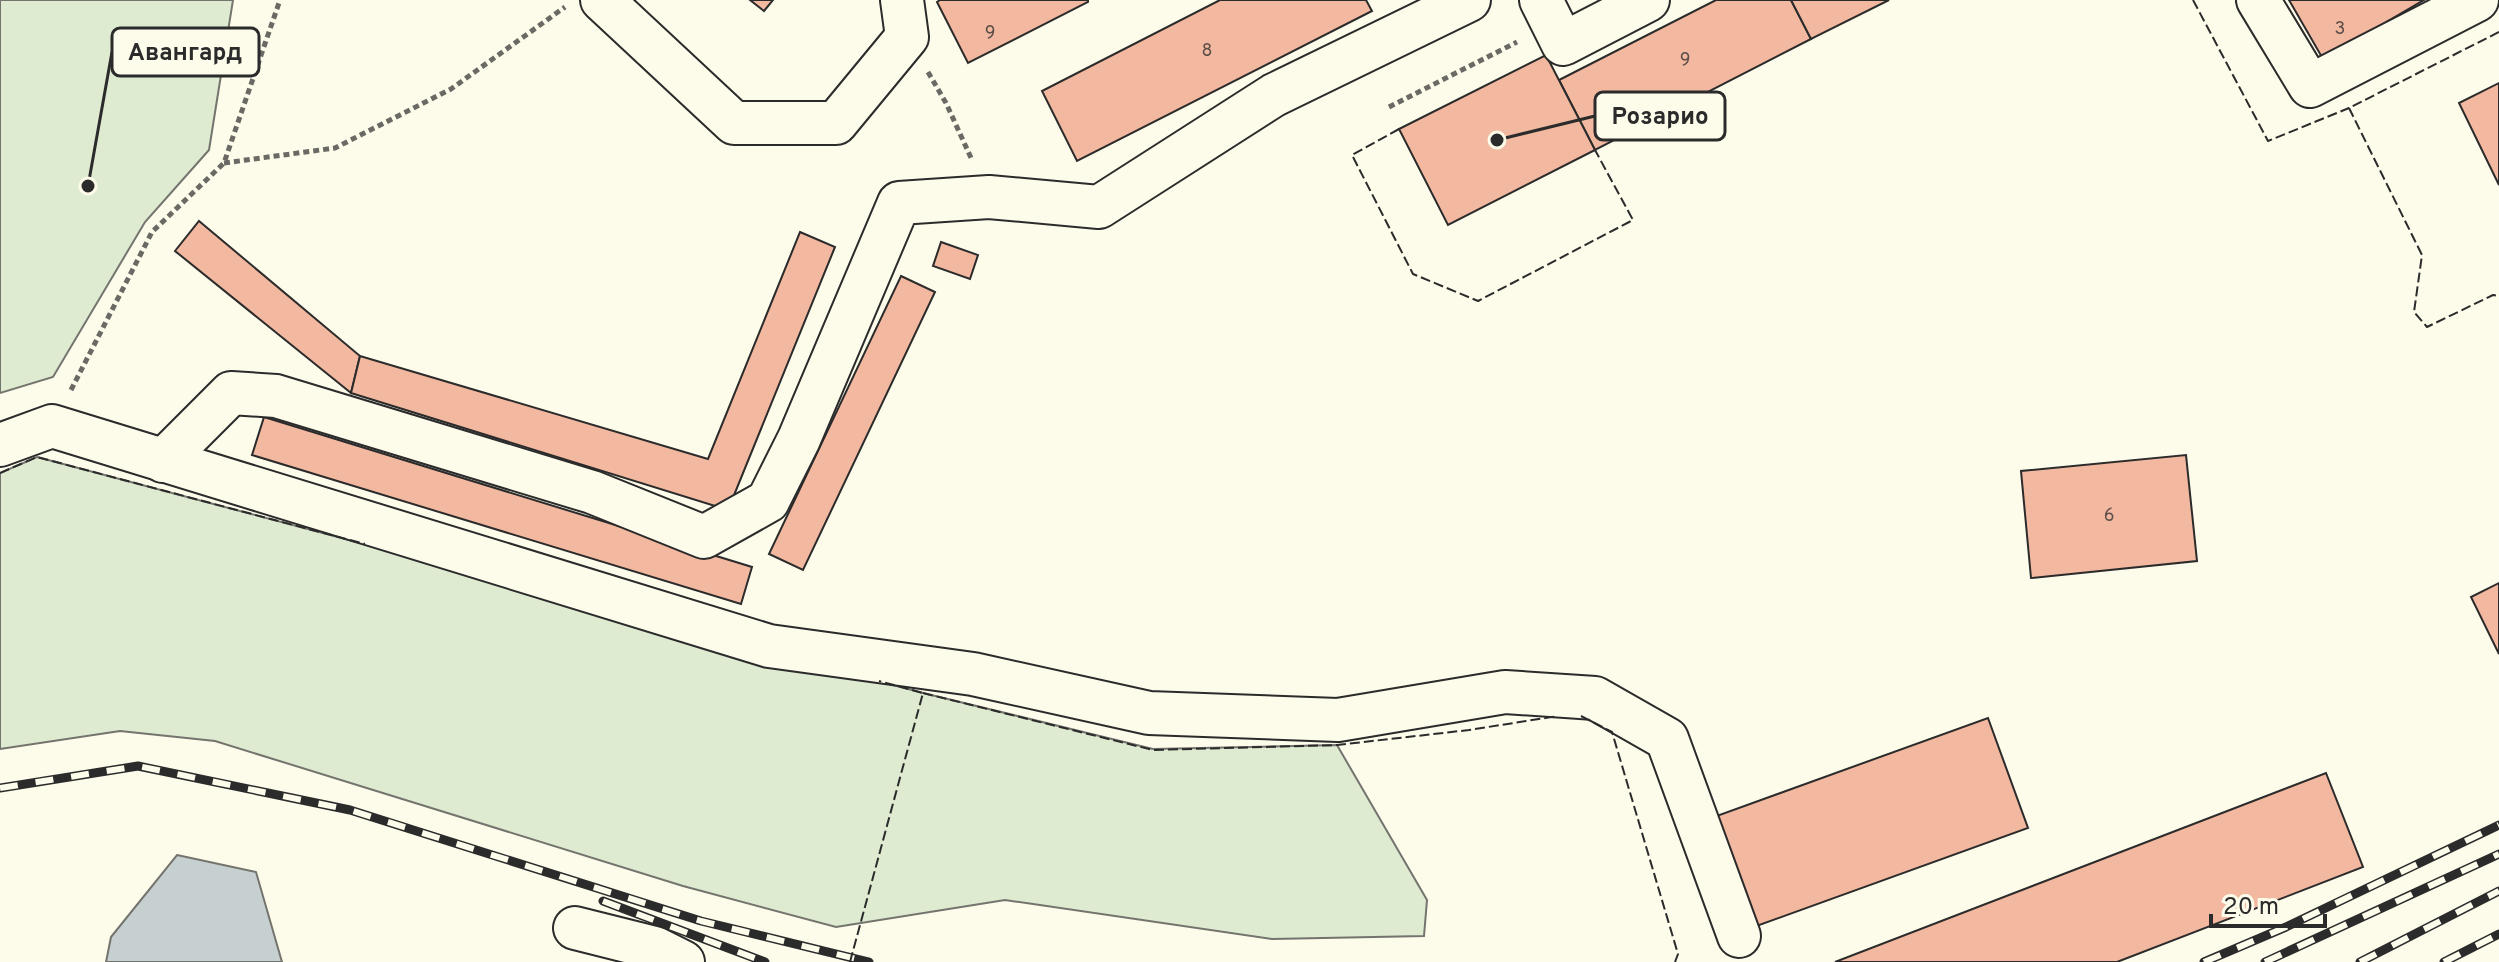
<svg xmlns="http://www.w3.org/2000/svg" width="2499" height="962" viewBox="0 0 2499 962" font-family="Overpass,sans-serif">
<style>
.green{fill:#deebd1;stroke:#74746e;stroke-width:2}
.water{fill:#c7d0d0;stroke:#74746e;stroke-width:2}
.building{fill:#f2b8a0;stroke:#2b2b2b;stroke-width:2}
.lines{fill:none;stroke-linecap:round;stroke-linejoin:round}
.minor-casing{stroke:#2b2b2b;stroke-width:46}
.path{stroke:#6a6964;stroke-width:5;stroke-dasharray:6 4;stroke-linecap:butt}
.minor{stroke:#fdfbea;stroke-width:42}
.rail-casing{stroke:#2b2b2b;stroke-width:9}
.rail{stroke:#fdfbea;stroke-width:6;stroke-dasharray:18;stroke-linecap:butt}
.fence{stroke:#2b2b2b;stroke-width:2;stroke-dasharray:10 4;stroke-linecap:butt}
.labels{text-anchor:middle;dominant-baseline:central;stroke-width:6;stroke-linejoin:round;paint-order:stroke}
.number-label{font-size:18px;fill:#5d4e48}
.leader{fill:none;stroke:#2b2b2b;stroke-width:3}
.callout-dot{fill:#2b2b2b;stroke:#fdfbea;stroke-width:3}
.callout{fill:#fdfbea;stroke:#2b2b2b;stroke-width:3}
.callout-label{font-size:24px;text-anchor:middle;font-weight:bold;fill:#2b2b2b}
</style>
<rect width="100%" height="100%" fill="#fdfbea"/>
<g class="green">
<polygon points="0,0 233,0 209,150 145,222 53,377 0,393"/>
<polygon points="37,457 923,693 1153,749 1337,745 1427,900 1424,936 1272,939 1005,900 836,927 683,886 215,741 120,731 0,749 0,473"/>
</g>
<polygon class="water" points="177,855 256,872 282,962 106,962 111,937"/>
<g class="building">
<polygon points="750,0 773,0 764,11"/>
<polygon points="940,0 1088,0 1088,2 968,63 937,2"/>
<polygon points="1220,0 1366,0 1372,11 1077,161 1042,91"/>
<polygon points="1716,0 1791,0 1811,39 1595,150 1559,80"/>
<polygon points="1791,0 1889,0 1811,39"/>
<polygon points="2289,0 2424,0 2323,59"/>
<polygon points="1546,55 1595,150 1448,225 1399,129"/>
<polygon points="2499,83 2499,185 2459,103"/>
<polygon points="199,221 360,356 351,393 175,251"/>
<polygon points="800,232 835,247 728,510 351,393 360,356 708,459"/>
<polygon points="941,242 978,255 970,279 933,266"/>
<polygon points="901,276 935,292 803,570 769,554"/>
<polygon points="264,417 752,567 741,604 252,455"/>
<polygon points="2186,455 2197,561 2031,578 2021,471"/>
<polygon points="2499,583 2499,654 2471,597"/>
<polygon points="1988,718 2028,828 1751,928 1711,818"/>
<polygon points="2326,773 2363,867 2117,962 1835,962"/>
</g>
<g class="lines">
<g class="minor-casing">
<g id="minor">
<polyline points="602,0 734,123 836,123 907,37 902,0"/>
<polyline points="1541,0 1563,44 1648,0"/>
<polyline points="2258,0 2310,86 2477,0"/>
<polyline points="0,445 52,426 769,646 973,674 1149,713 1338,720 1505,692 1595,698 1667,739 1739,936"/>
<polyline points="163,461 231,393 276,396 592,492 704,537 768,501 799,439 899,203 989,197 1099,207 1274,95 1469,0"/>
<polyline points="575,928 655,948 683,962"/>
</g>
</g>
<g class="path">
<polyline points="928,72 946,103 972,160"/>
<polyline points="1389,107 1517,42"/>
<polyline points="224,163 335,148 451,89 565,7"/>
<polyline points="71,390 152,232 224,163 280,0"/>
</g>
<use href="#minor" class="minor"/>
<g class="rail-casing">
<g id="rail">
<polyline points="0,788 138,766 350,810 701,921 869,962"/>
<polyline points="603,901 765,962"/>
<polyline points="2204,962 2286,927 2499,825"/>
<polyline points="2265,962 2499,854"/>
<polyline points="2360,962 2499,891"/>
<polyline points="2444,962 2499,934"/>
</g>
</g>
<use href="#rail" class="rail"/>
<g class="fence">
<polyline points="2193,0 2268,141 2349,108"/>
<polyline points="2499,32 2349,108 2422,255 2414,312 2427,327 2493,295 2499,296"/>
<polyline points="1399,129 1352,155 1413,274 1478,301 1633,220 1595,150"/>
<polyline points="0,473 37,457 365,544"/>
<polyline points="923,693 1153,750 1337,745 1469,730 1558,716"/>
<polyline points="1581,716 1612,732 1678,954 1675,962"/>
<polyline points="850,962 923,693 879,681"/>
</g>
</g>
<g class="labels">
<g class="number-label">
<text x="2340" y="29">3</text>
<text x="990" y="33">9</text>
<text x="1207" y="51">8</text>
<text x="1685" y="60">9</text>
<text x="2109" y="516">6</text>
</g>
</g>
<path class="leader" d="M88 186L112 52M1497 140L1595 116"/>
<g class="callout-dot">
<circle cx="88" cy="186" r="8"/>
<circle cx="1497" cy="140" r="8"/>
</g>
<g class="callout">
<rect x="112" y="28" width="147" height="48" rx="8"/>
<rect x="1595" y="92" width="130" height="48" rx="8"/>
</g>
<g class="callout-label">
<text x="185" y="60">Авангард</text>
<text x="1660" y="124">Розарио</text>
</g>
<path d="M2211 914v12h114v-12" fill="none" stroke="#2b2b2b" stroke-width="4"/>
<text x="2223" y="914" font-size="24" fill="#2b2b2b" stroke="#fdfbea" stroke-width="6" paint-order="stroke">20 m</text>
</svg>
